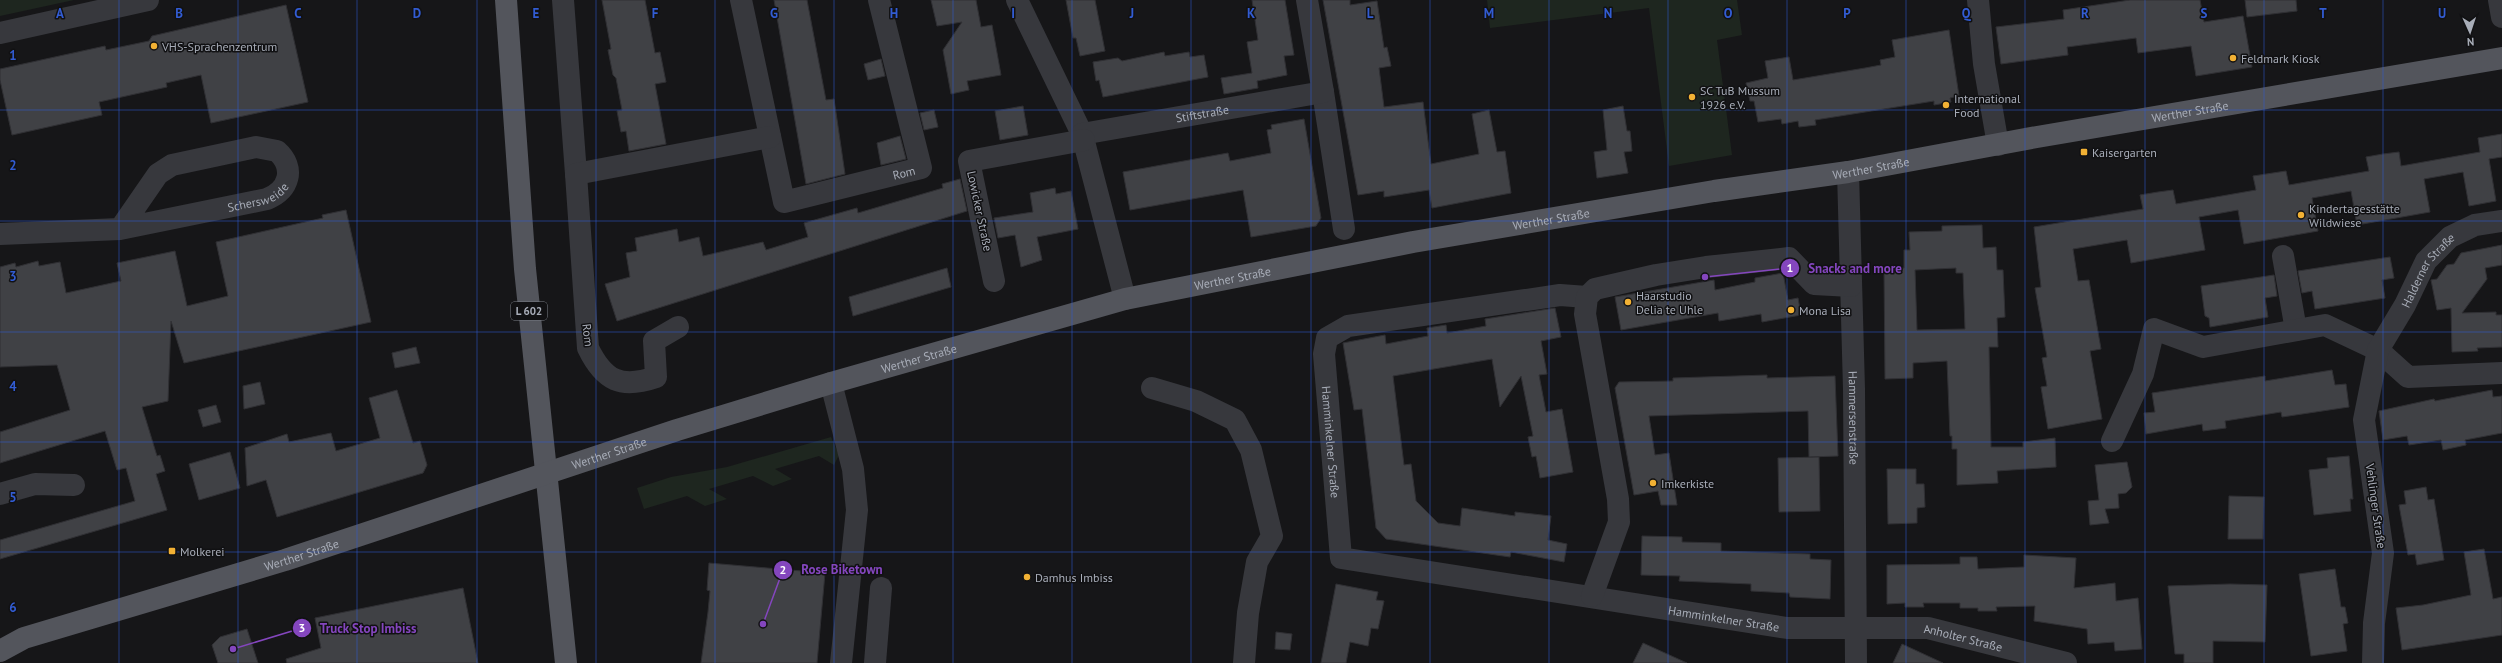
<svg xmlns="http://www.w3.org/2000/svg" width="2502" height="663" viewBox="0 0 2502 663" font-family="'PT Sans',sans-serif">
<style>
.green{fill:#1e261f}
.building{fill:#404145;stroke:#303034;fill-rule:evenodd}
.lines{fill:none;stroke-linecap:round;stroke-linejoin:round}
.minor{stroke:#37383d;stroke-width:22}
.major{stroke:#53555c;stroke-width:22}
.grid{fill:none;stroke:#325cd3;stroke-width:1;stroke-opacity:0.55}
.poi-dot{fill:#f2b134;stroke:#111113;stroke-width:1.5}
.labels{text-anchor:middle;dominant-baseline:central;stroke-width:3;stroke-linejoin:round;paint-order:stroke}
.shield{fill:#111113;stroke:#7b7e86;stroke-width:1}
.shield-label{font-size:11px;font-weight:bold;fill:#a8adb8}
.poi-label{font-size:12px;fill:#a8adb8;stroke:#111113;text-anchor:start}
.street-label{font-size:12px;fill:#a8adb8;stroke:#111113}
.grid-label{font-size:13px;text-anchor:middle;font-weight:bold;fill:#325cd3;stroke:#111113;stroke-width:3;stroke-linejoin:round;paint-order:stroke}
.leader{fill:none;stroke:#8446be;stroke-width:1.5}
.callout-dot{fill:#8446be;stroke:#111113;stroke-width:1.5}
.mark-label{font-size:12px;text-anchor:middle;font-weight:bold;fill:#fff}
.callout-label{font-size:13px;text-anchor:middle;font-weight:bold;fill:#8446be;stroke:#111113;stroke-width:3;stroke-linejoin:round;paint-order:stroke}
</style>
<rect width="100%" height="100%" fill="#161618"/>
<g class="green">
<polygon points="0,0 74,0 0,16"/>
<polygon points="1487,0 1737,0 1742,35 1717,40 1732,155 1669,166 1649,8 1490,28"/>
<polygon points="831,437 839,455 834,465 819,456 775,469 792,479 773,486 753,476 709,489 727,499 705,506 687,496 644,509 637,488 671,477 727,467"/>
</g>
<g class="building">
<polygon points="602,0 645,0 655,53 660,52 666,82 655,84 666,144 629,151 626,131 621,132 617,111 622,110 616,78 613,75 608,50 611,49"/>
<polygon points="774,0 807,0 826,100 834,99 845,174 806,184"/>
<polygon points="931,0 976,0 981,27 992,25 1001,75 967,81 969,90 951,94 943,50 962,22 937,26"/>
<polygon points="1066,0 1095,0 1105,51 1080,56 1076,38 1073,38"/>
<polygon points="1252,0 1285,0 1294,55 1284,56 1287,75 1257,81 1258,88 1224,94 1221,78 1252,73 1247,42 1258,40"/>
<polygon points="1323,0 1350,0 1350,5 1377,1 1384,48 1387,47 1391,66 1379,68 1384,107 1423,102 1431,164 1479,154 1472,114 1489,110 1497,152 1505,151 1511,193 1432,208 1429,190 1384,197 1384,191 1358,195"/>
<polygon points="2130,0 2200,0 2204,22 2243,16 2252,67 2196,76 2191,46 2138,53 2136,38 2067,47 2068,55 2001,64 1996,27 2064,19 2063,10"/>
<polygon points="2245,0 2296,0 2297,11 2247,17"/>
<polygon points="286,5 308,102 211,123 201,75 166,83 167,87 99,102 102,115 12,135 0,80 0,69 105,46 106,50 149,41 152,36"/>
<polygon points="1949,30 1959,96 1950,98 1951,102 1934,105 1934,101 1815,120 1816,125 1799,127 1798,121 1782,124 1781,119 1758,122 1754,101 1750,101 1746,83 1768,78 1765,61 1789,57 1793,80 1865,68 1881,65 1880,60 1895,57 1892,40"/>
<polygon points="1164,52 1165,56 1189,52 1190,57 1204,55 1208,77 1103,97 1099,80 1096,81 1093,62 1118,58 1122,61"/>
<polygon points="881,59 885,76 868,80 864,64"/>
<polygon points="1023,106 1028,135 1000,140 995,111"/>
<polygon points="1623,106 1627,131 1630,131 1632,151 1624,152 1628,173 1597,178 1594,152 1607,150 1603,110"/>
<polygon points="934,110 938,127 924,130 920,113"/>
<polygon points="1304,119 1321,218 1316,226 1251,237 1243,190 1130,210 1123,172 1228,153 1230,161 1271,153 1267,130 1272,129 1271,125"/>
<polygon points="2502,134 2502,157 2489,159 2496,201 2469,206 2463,172 2424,179 2430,212 2357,225 2351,191 2312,198 2318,231 2244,244 2238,210 2199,217 2205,250 2131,263 2127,240 2073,249 2078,281 2089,280 2101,349 2090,351 2102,419 2048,429 2041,387 2047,386 2042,358 2047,357 2035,288 2041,287 2034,227 2143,209 2140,195 2158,192 2173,190 2176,204 2256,190 2253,176 2286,171 2289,185 2369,171 2366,157 2383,154 2399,152 2401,166 2480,152 2478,138"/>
<polygon points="900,136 906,159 881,165 877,143"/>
<polygon points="960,179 967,211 617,321 605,284 630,277 626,253 637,251 635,238 677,229 679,242 699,237 703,256 763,242 766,250 808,237 804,223 857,208 858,213 943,188 942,184"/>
<polygon points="1055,188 1056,194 1071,191 1078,229 1037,237 1042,260 1021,267 1015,235 998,238 994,218 1033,212 1030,193"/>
<polygon points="346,210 371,322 184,363 171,321 168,401 142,407 157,456 160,455 165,471 156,474 167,510 0,559 0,540 135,501 126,468 117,470 105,431 0,463 0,432 70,410 57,365 0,367 0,267 15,263 16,267 38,261 39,266 60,262 66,293 121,281 117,263 175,251 187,306 228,296 216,242 323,218 322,215"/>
<path d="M1982,225L1983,248L1996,247L1997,270H2003L2005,317L1997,318L1998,347H1989L1991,447H2023V442L2055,438L2056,467L1997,471L1998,483L1957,485V449H1952V436H1950L1947,361L1913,363V378L1885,379L1884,269L1904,268V250H1910L1909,232L1942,231V226ZM1956,268V273H1963L1965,329L1917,330L1915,270Z"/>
<polygon points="2502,245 2502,265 2485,268 2487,279 2462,313 2496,312 2496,315 2502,315 2502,347 2477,348 2478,351 2452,352 2451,308 2437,310 2431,280 2437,279 2447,265 2454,264 2461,253"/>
<polygon points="2390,257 2394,278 2382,280 2385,298 2315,309 2312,291 2302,293 2298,271"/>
<polygon points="947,268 951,287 853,316 849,297"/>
<polygon points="1783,273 1788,300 1798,298 1801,315 1762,322 1761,314 1719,321 1718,313 1621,330 1615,297 1714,280 1715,290 1755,282 1755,278"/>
<polygon points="2274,275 2277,296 2265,298 2268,317 2210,327 2209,318 2205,316 2201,286"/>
<polygon points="1555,308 1561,337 1541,341 1547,374 1539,375 1546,412 1562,409 1573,472 1540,478 1536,456 1532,457 1528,437 1533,436 1521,376 1500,407 1492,359 1393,376 1404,465 1411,464 1416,501 1438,523 1460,526 1462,508 1515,516 1515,512 1551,516 1548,540 1567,544 1564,562 1511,552 1510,557 1386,539 1376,528 1362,409 1354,410 1343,343 1385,335 1386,344 1428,336 1427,328 1446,325 1447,333 1486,326 1485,319"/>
<polygon points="416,347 420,363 395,368 392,353"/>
<polygon points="2332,370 2335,385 2346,384 2349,407 2282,417 2281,412 2225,421 2226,428 2203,431 2202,424 2146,434 2144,413 2155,412 2152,393 2265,376 2265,381"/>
<polygon points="1767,375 1767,378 1835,376 1838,456 1809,457 1808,411 1649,416 1655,455 1669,453 1677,505 1661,505 1658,491 1634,495 1615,388 1619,382 1673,381 1673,378"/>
<polygon points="260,382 265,404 244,409 243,386"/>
<polygon points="397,390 413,443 420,441 427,465 423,473 277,517 266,480 247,486 245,448 287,434 289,442 331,433 336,451 380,438 369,398"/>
<polygon points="2492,390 2493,397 2502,396 2502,433 2465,440 2466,445 2443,450 2441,440 2409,445 2407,436 2383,440 2379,411 2434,399 2435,401"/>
<polygon points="216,405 221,422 203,427 198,410"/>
<polygon points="230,452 240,488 199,500 189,464"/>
<polygon points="2349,456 2353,499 2350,499 2351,511 2314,515 2309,470 2328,468 2327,458"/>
<polygon points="1819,457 1820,511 1779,512 1778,458"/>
<polygon points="2127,462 2132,487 2126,493 2118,494 2119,508 2105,509 2109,523 2090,525 2088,501 2099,500 2095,465"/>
<polygon points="1887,469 1916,469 1916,484 1924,484 1925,507 1917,508 1917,523 1888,524"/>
<polygon points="2426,487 2428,500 2434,499 2444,560 2417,565 2415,554 2408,555 2399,505 2406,504 2404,491"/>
<polygon points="2229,496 2264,497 2263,539 2228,539"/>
<polygon points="1642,536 1682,537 1682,542 1721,543 1721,551 1810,554 1810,559 1831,560 1830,599 1790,597 1789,593 1751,591 1751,584 1679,581 1680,576 1641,575"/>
<polygon points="2484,549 2493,599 2502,597 2502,635 2402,650 2396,608 2423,605 2471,595 2464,552"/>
<polygon points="2024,555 2076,558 2074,588 2115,583 2116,601 2138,598 2142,649 2115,651 2114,642 2088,644 2087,629 2034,621 2035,606 1996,607 1997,611 1978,611 1978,608 1960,608 1960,603 1923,603 1924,607 1905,607 1905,603 1887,604 1887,565 1960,564 1960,557 1977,557 1978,569 2024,567"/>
<polygon points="709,563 825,573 817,663 701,663 708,612 710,591 707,590"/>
<polygon points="2335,569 2341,607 2345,607 2348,623 2343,624 2347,651 2311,656 2299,574"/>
<polygon points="1336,584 1378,592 1376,600 1384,601 1378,629 1371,628 1368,646 1350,642 1346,663 1321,663"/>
<polygon points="2230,584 2267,585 2265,642 2213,641 2213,663 2184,663 2184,654 2175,654 2168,586"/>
<polygon points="463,588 478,663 287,663 286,659 321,648 315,618"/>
<polygon points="247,629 258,663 218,663 212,645 220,637"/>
<polygon points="1276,632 1292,634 1290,650 1275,649"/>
<polygon points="1643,643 1687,663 1633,663"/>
<polygon points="1902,644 1943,663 1893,663"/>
</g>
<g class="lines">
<g class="minor">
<polyline points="563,0 576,174"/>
<path id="s1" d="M741,0L784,202L921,168L879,0"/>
<polyline points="1017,0 1082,134 1125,299"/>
<polyline points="1978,0 1984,64 1998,145"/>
<polyline points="2499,0 2502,17"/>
<polyline points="0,33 148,0"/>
<polyline points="1323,92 1344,229"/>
<path id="s2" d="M1082,134L1323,92L1307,0"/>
<path id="s3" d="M1848,172L1854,389L1856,663"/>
<path id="s4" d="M0,234L120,229L267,199C289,190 296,168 277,151L256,147L172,165L158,174L120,229"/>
<polyline points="2283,256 2296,330"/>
<polyline points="994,281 969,161 1084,140"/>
<path id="s5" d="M1587,297L1560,295L1348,326L1327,338L1324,354L1341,558L1787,628H1928L2066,663"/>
<path d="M678,327L654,341L656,377C621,389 604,381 588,348L576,174L770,137"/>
<polyline points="831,383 853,469 857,510 841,663"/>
<polyline points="1152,388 1196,401 1235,420 1251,450 1272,536 1257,562 1248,613 1244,663"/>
<polyline points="2112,441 2143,374 2154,329 2203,347 2325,325 2378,350 2408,377 2502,373"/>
<polyline points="0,494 35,484 74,485"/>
<polyline points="1592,596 1619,522 1618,499 1585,314 1587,297 1595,289 1656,275 1706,267 1789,258 1814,284 1851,286"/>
<polyline points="875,663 881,588"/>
<path id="s6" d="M2373,663L2374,623L2383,553L2364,420L2378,350L2405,305L2426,261L2450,237L2475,225L2502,221"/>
</g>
<g class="major">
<polyline points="506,0 525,269 566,663"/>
<path id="s7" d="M0,651L24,638L285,560L677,430L831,383L1125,299L1413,242L1714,191L1848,172L2037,137L2502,58"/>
</g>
</g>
<path class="grid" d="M119,0V663M238,0V663M357,0V663M477,0V663M596,0V663M715,0V663M834,0V663M953,0V663M1072,0V663M1191,0V663M1311,0V663M1430,0V663M1549,0V663M1668,0V663M1787,0V663M1906,0V663M2025,0V663M2145,0V663M2264,0V663M2383,0V663M0,110H2502M0,221H2502M0,332H2502M0,442H2502M0,552H2502"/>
<g class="poi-dot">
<circle cx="154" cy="46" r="4"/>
<circle cx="2233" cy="58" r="4"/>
<circle cx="1692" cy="97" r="4"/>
<circle cx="1946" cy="105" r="4"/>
<rect x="2080" y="148" width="8" height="8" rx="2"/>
<circle cx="2301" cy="215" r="4"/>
<circle cx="1628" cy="302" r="4"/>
<circle cx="1791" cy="310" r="4"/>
<circle cx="1653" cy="483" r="4"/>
<rect x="168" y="547" width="8" height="8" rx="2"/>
<circle cx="1027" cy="577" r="4"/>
</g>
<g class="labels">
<rect class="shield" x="511" y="302" width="36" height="18" rx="3"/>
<g class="shield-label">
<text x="529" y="311">L 602</text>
</g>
<g class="poi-label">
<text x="162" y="46">VHS-Sprachenzentrum</text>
<text x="2241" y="58">Feldmark Kiosk</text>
<text x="1700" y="90">SC TuB Mussum<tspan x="1700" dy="14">1926 e.V.</tspan></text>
<text x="1954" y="98">International<tspan x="1954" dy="14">Food</tspan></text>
<text x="2092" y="152">Kaisergarten</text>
<text x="2309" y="208">Kindertagesstätte<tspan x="2309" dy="14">Wildwiese</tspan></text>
<text x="1636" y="295">Haarstudio<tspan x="1636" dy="14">Delia te Uhle</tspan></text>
<text x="1799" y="310">Mona Lisa</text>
<text x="1661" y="483">Imkerkiste</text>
<text x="180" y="551">Molkerei</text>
<text x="1035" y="577">Damhus Imbiss</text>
</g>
<g class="street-label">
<text stroke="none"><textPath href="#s7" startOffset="2261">Werther Straße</textPath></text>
<text stroke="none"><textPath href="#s2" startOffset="122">Stiftstraße</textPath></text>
<text stroke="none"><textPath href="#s7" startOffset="1937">Werther Straße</textPath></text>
<text stroke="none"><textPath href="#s1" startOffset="330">Rom</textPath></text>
<text stroke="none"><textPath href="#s4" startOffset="262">Schersweide</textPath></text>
<text transform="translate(980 211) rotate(78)">Lowicker Straße</text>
<text stroke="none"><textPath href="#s7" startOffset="1613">Werther Straße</textPath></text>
<text stroke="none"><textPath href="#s6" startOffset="411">Halderner Straße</textPath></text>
<text stroke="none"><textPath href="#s7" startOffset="1289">Werther Straße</textPath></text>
<text transform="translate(588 335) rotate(83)">Rom</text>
<text stroke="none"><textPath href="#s7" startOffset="965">Werther Straße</textPath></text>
<text stroke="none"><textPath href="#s3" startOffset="246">Hammersenstraße</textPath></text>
<text stroke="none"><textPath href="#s5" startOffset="370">Hamminkelner Straße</textPath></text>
<text stroke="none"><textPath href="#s7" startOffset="641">Werther Straße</textPath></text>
<text transform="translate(2376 506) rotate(82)">Vehlinger Straße</text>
<text stroke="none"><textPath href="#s7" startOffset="317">Werther Straße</textPath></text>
<text stroke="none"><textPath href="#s5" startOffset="874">Hamminkelner Straße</textPath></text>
<text stroke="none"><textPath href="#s5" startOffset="1115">Anholter Straße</textPath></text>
</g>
</g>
<g class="grid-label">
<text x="60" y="18">A</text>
<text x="179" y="18">B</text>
<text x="298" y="18">C</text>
<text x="417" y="18">D</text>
<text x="536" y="18">E</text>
<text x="655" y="18">F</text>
<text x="774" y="18">G</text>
<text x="894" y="18">H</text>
<text x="1013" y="18">I</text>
<text x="1132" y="18">J</text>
<text x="1251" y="18">K</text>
<text x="1370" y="18">L</text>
<text x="1489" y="18">M</text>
<text x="1608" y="18">N</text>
<text x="1728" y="18">O</text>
<text x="1847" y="18">P</text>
<text x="1966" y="18">Q</text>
<text x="2085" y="18">R</text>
<text x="2204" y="18">S</text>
<text x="2323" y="18">T</text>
<text x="2442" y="18">U</text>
<text x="13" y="60">1</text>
<text x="13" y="170">2</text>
<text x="13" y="281">3</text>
<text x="13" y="391">4</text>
<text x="13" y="502">5</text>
<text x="13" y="612">6</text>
</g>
<path class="leader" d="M1705 277L1790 268M763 624L783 570M233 649L302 628"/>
<g class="callout-dot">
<circle cx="1705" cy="277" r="4"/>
<circle cx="763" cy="624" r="4"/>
<circle cx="233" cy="649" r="4"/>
<circle cx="1790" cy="268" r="10"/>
<circle cx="783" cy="570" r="10"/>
<circle cx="302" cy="628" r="10"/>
</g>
<g class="mark-label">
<text x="1790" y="272">1</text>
<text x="783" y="574">2</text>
<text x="302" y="632">3</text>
</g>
<g class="callout-label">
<text x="1855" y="273">Snacks and more</text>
<text x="842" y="574">Rose Biketown</text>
<text x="368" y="633">Truck Stop Imbiss</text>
</g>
<g transform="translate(2470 32) rotate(177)" stroke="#111113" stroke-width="3" paint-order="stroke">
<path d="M0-3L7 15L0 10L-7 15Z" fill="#a8adb8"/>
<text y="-6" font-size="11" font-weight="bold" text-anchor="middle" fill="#a8adb8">N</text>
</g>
</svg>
